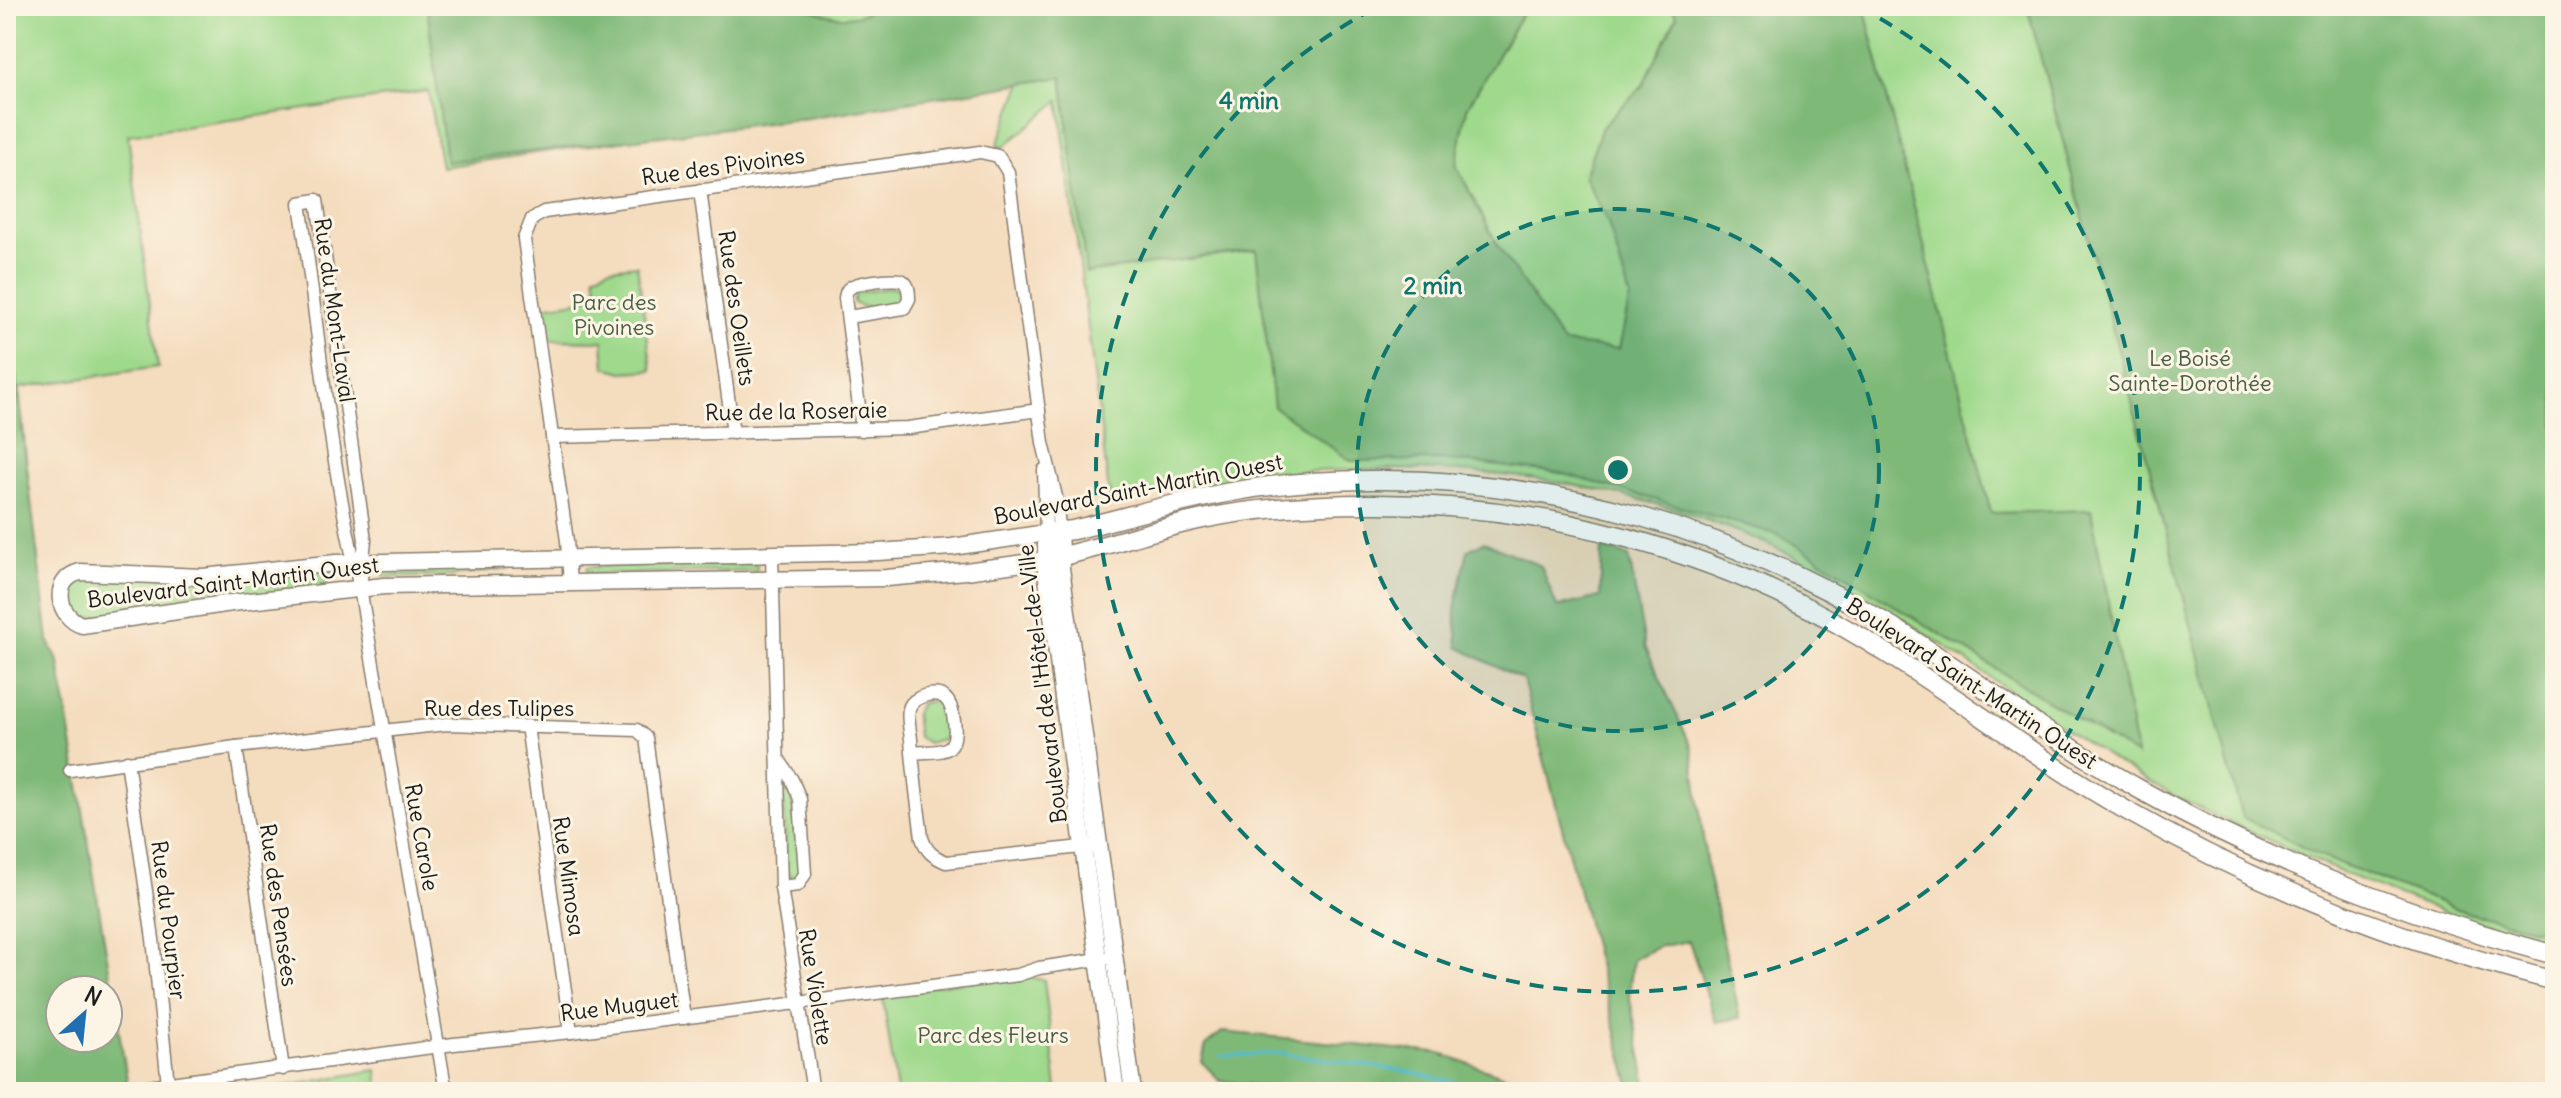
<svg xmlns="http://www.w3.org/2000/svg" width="2561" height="1098" viewBox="0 0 2561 1098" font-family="Delius,sans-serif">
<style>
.green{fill:#9fd98c;stroke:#5e7a54;stroke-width:2}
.forest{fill:#7fb978;stroke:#4e6a4a;stroke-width:2;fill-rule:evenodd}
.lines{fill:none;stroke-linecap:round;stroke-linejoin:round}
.stream{stroke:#52bccf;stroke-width:3}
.minor-casing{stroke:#887c6d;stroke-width:15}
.tertiary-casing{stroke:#887c6d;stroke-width:19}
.secondary-casing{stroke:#887c6d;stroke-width:21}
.minor{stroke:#fff;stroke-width:12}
.tertiary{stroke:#fff;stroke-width:16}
.secondary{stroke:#fff;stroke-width:18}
.ring{fill:none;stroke:#0f766e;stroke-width:4;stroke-dasharray:14 10}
.labels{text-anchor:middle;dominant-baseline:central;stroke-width:6;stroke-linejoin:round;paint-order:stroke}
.street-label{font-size:22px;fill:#1c1c1c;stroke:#fcf5e5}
.park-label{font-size:22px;fill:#4a5e43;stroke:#fcf5e5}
.centre{fill:#0f766e;stroke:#fcf5e5;stroke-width:4}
.ring-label{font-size:24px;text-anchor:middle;font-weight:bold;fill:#0f766e;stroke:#fcf5e5;stroke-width:6;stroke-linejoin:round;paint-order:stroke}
</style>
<rect width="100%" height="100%" fill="#fcf5e5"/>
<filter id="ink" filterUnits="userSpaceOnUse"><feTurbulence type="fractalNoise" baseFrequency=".0125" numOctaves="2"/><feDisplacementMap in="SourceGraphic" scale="16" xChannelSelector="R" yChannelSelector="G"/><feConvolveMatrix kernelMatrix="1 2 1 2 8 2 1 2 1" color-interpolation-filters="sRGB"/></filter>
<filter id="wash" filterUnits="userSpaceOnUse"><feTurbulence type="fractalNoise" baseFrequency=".006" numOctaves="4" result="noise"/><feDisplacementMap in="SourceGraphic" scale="32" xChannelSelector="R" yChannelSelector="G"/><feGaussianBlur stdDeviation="1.8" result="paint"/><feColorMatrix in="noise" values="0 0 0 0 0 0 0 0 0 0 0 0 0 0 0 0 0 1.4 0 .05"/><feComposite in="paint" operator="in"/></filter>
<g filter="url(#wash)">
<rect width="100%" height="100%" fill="#f4dcbe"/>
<g class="green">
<path d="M6,6H2555V942C2522,934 2489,927 2457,916C2387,893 2320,864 2254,833C2226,820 2196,808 2169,793C2023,712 1898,596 1742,533C1541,453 1319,455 1110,500L1059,101L1002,148L997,146L1022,82L441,167L428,91L128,135L158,367L19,388L45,642L60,1038H108L121,1092H6Z"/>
<polygon points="637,265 652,370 623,372 605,367 603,341 547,340 541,306 579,301 598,293 595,275 609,268"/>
<path d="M894,287L899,290L901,296C894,307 862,311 853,302L856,293Z"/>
<polygon points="757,564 757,571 587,574 587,567"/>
<polygon points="510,568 454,576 383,577 383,570"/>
<polygon points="330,569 332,585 85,618 74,612 69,596 74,584 83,579"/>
<polygon points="934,701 943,707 947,732 943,739 928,743 918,737 915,714 921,703"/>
<polygon points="787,789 791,792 800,869 798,874 792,877 786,872 784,796"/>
<polygon points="1018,975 1044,980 1057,1089 1038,1092 897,1092 882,992"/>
<polygon points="377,1070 379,1092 253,1092 376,1070"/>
</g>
<g class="forest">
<path d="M427,6H805C828,18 855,23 877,6H1531L1522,14L1467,108L1456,165L1498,246L1563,343L1619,349L1630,297L1608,223L1584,176L1602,127L1643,85L1677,16L1670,6H1864L1991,513L2091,510L2137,756L1780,535L1561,473L1449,460L1351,461L1274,407L1256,250L1086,273L1062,77L808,118L446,162Z"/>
<polygon points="2027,6 2555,6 2555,934 2468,913 2320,856 2242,817"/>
<path d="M6,297L48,640L59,663L129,1092H6ZM60,990H108V1038H60Z"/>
<polygon points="1484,542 1541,566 1557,607 1600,597 1602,548 1629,556 1645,646 1692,748 1707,868 1740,1018 1716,1022 1689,941 1657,947 1633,960 1629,994 1647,1086 1631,1089 1523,680 1458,647 1455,608 1468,550"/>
<polygon points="1222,1032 1438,1053 1505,1076 1558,1085 1581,1092 1307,1092 1220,1081 1202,1062 1206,1044"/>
</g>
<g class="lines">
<polyline class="stream" points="1221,1056 1282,1053 1405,1071 1500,1092"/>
</g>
</g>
<g filter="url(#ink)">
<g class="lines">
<g class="minor-casing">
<g id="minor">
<polyline points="700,190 733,433"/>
<path d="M848,317L904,308L909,299C909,293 909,285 903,281C897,277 856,282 851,287C846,290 846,293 845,298L862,430"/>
<polyline points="552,437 908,428 1039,410"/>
<polyline points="1044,470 1046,533"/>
<polyline points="772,554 781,887 813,1092"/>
<polyline points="570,584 567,541 524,239 532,219 544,212 980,152 998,156 1008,172 1043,443 1057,501 1059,532"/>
<path d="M360,588L365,540L317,200L300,203C319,331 329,463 360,588L446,1092"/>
<polyline points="527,726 571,1032"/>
<polyline points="236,747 283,1069"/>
<path d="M912,753C940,750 959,757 954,721C953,713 951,703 945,698C936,690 912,696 909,709C907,717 910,730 911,739C913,772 918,805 922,838C927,852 932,856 946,862L1090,846"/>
<polyline points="778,758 792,780 800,799 805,874 798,885 781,887"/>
<polyline points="127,761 153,939 168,1084"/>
<polyline points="70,770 236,747 447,724 637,730 646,738 684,1018"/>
<polyline points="127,1089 454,1044 571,1032 1018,975 1039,968 1106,958"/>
</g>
</g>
<g class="tertiary-casing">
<g id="tertiary">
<polyline points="1059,532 1061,568 1133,1092"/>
<path d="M1045,560L966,571L886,578L384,586L232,603L82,625C57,617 51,579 80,572L203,577L336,563L878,552L952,547L1046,533V571L1116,1092"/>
</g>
</g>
<g class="secondary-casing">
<g id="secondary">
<path d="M1046,533L1073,530C1127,517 1182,500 1237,491C1281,483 1327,480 1373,480C1554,478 1736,532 1891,626C1975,678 2052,740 2139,789C2270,863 2409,916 2555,955"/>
<path d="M1045,560C1099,549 1150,530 1203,519C1258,507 1318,504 1374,504C1542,504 1713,549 1857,635C1949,689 2031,756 2124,809C2258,886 2405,943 2555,981"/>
</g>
</g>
<use href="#minor" class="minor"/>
<use href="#tertiary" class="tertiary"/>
<use href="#secondary" class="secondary"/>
</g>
</g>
<circle cx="1618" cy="470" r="261" fill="#0f766e" fill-opacity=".12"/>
<g class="ring">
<circle cx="1618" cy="470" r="261"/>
<path d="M1859 7A522 522 0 1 1 1377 7"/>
</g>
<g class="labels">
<g class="street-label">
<text transform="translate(723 166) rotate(-8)">Rue des Pivoines</text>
<text transform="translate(737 308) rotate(82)">Rue des Oeillets</text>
<text transform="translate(335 310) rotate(82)">Rue du Mont-Laval</text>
<text transform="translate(796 411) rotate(-1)">Rue de la Roseraie</text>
<text transform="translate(1138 489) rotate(-11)">Boulevard Saint-Martin Ouest</text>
<text transform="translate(233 582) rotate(-7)">Boulevard Saint-Martin Ouest</text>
<text transform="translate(1972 683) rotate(33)">Boulevard Saint-Martin Ouest</text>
<text transform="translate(1042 684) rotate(-97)">Boulevard de l'Hôtel-de-Ville</text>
<text x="499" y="708">Rue des Tulipes</text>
<text transform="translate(422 837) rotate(80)">Rue Carole</text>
<text transform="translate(569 876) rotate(82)">Rue Mimosa</text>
<text transform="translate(279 905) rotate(82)">Rue des Pensées</text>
<text transform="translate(169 920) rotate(83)">Rue du Pourpier</text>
<text transform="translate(816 987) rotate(81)">Rue Violette</text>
<text transform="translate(619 1006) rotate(-7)">Rue Muguet</text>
</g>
<g class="park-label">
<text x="614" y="302">Parc des<tspan x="614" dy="25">Pivoines</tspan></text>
<text x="2190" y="358">Le Boisé<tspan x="2190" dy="25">Sainte-Dorothée</tspan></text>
<text x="993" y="1035">Parc des Fleurs</text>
</g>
</g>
<circle cx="1618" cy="470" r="12" class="centre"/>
<g class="ring-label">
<text x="1249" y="109">4 min</text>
<text x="1433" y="294">2 min</text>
</g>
<rect width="2561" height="1098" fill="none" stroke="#fcf5e5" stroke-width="32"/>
<g transform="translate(84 1014) rotate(27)"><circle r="38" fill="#fcf5e5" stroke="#a29e95" stroke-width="2"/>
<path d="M0-6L14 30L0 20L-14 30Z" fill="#1f6fb2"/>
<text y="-12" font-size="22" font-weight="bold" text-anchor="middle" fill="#1c1c1c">N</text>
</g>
</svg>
